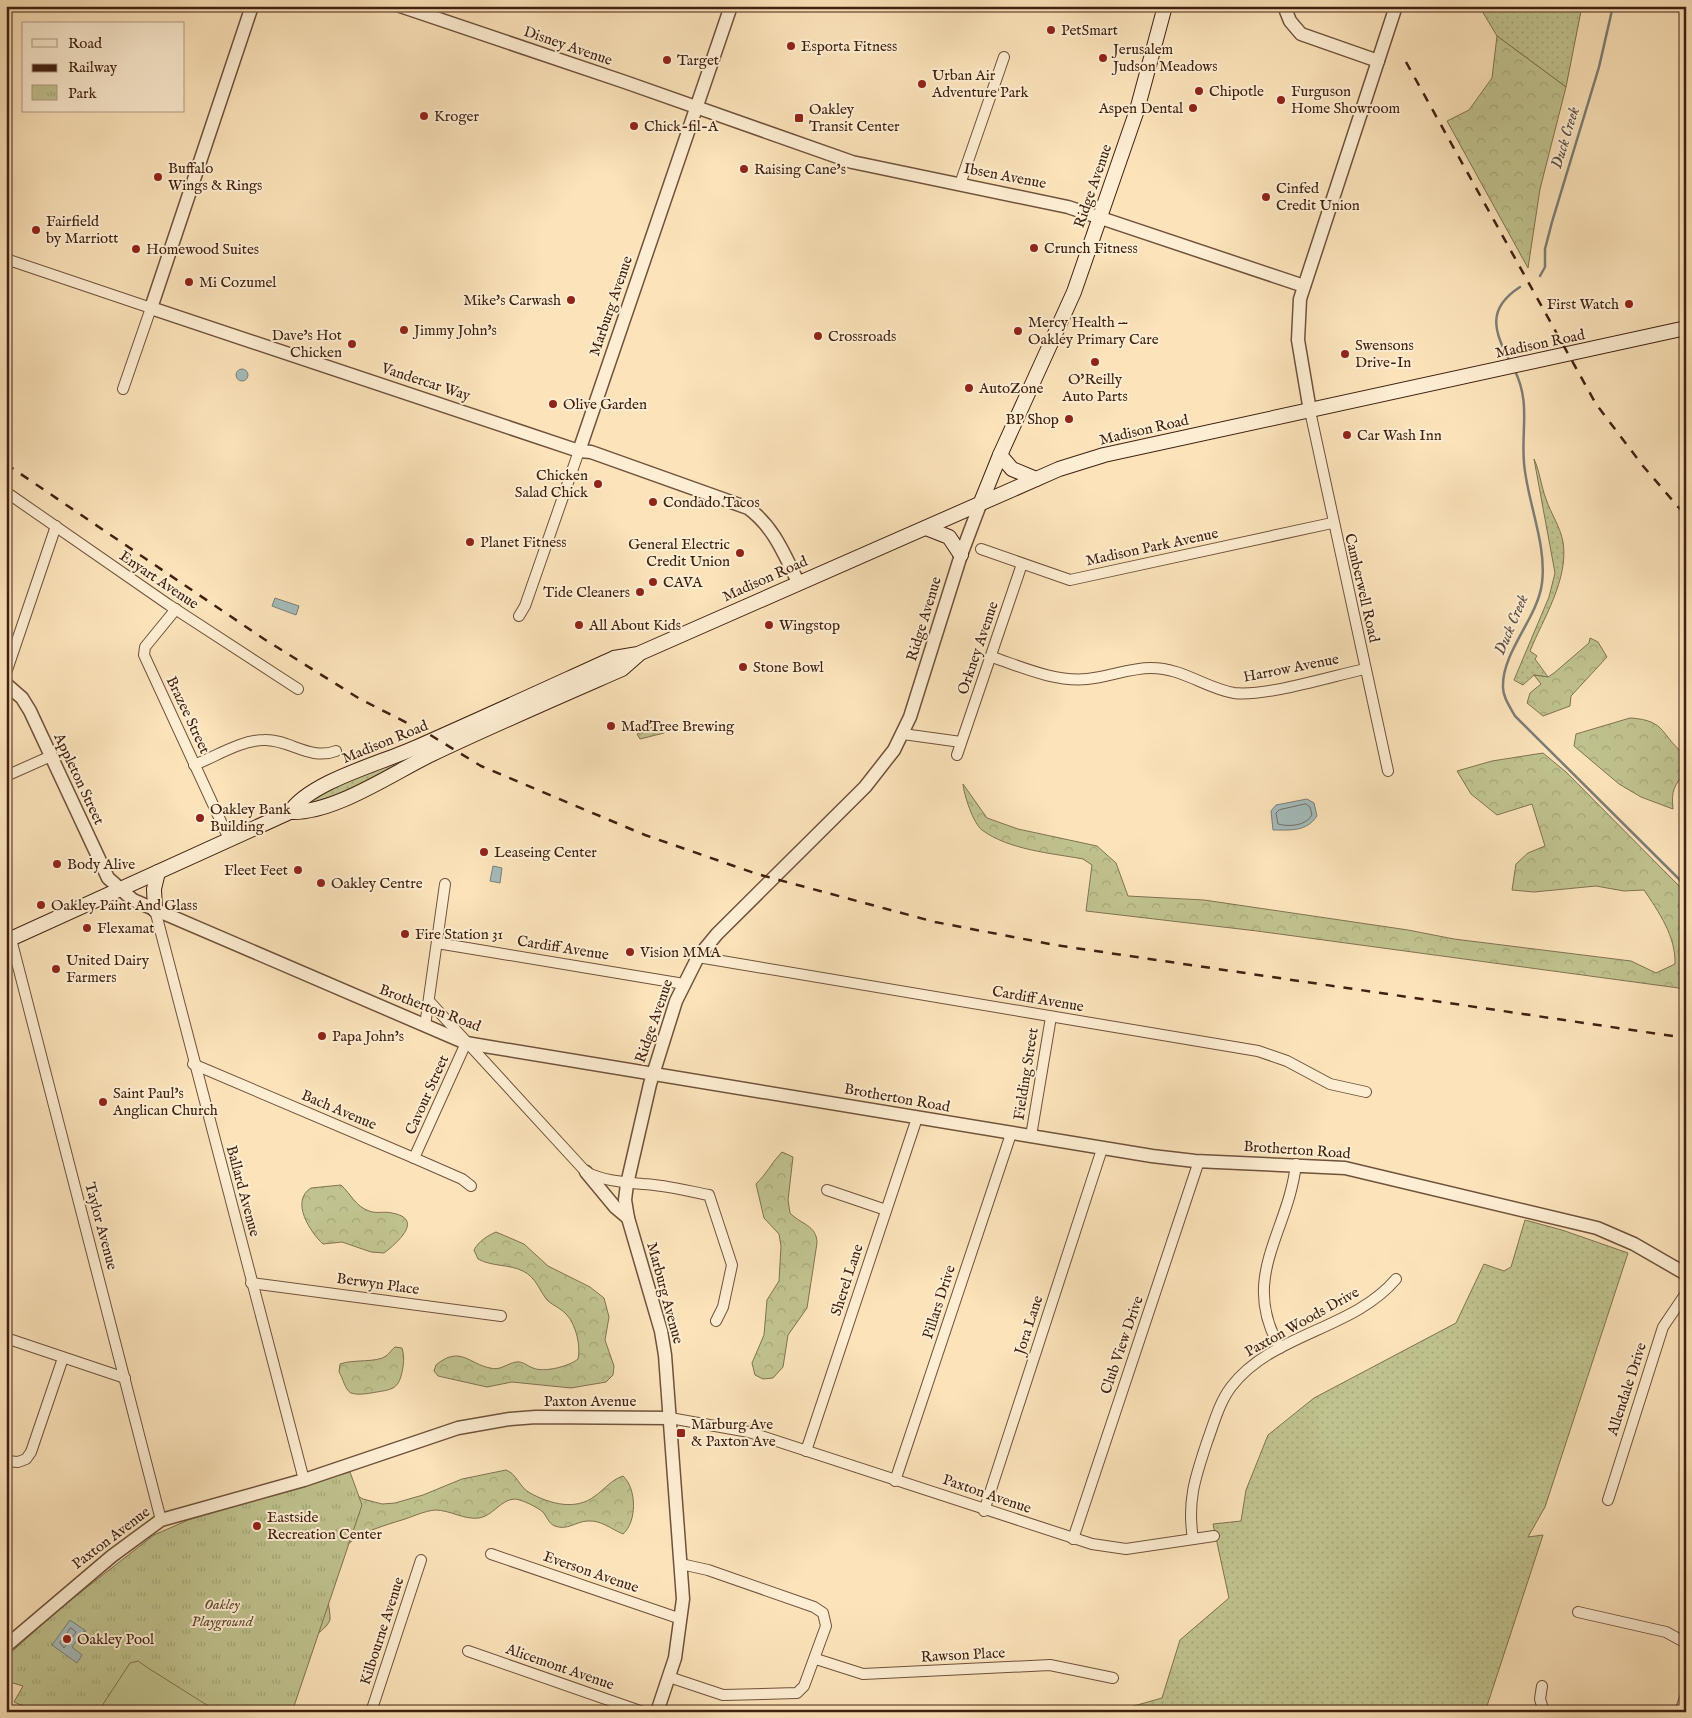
<svg xmlns="http://www.w3.org/2000/svg" width="1692" height="1718" viewBox="0 0 1692 1718" font-family="'IM FELL English',serif">
<style>
.grass{fill:url(#grass-dots);stroke:#807250}
.forest{fill:url(#forest-crowns);stroke:#807250}
.park{fill:url(#park-tufts);stroke:#807250}
.garden{fill:url(#garden-furrows);stroke:#807250}
.pitch{fill:#c0c38f;stroke:#807250}
.water{fill:#a4bbbb;stroke:#7c7d77}
.lines{fill:none;stroke-linecap:round;stroke-linejoin:round}
.shore{stroke:#726e66;stroke-width:1}
.stream{stroke:#7c7d77;stroke-width:2.5}
.minor-casing{stroke:#70513b;stroke-width:12}
.tertiary-casing{stroke:#70513b;stroke-width:15}
.secondary-casing{stroke:#412011;stroke-width:16}
.minor{stroke:#fdedd2;stroke-width:10}
.tertiary{stroke:#fdedd2;stroke-width:12}
.secondary{stroke:#fdedd2;stroke-width:14}
.rail{stroke:#412011;stroke-width:2.5;stroke-dasharray:9 9;stroke-linecap:butt}
.poi-dot{fill:#8f2418;stroke:#fdedd2;stroke-width:2}
.labels{text-anchor:middle;dominant-baseline:central;stroke-width:4;stroke-linejoin:round;paint-order:stroke}
.poi-label{font-size:15px;fill:#412011;stroke:#fdedd2;text-anchor:start}
.street-label{font-size:15px;fill:#412011;stroke:#fdedd2}
.park-label{font-size:15px;font-style:italic;fill:#614930;stroke:#fdedd2}
.water-label{font-size:16px;font-style:italic;fill:#5f4e44;stroke:#fdedd2}
</style>
<defs>
<pattern id="grass-dots" width="8" height="8" patternUnits="userSpaceOnUse" patternTransform="scale(1.25)"><rect width="8" height="8" fill="#c0c38f"/><path d="M2 2h.1M6 6h.1" fill="none" stroke="#a6a77a" stroke-width="1.8" stroke-linecap="round"/></pattern>
<pattern id="forest-crowns" width="20" height="18" patternUnits="userSpaceOnUse" patternTransform="scale(1.25)"><rect width="20" height="18" fill="#c0c38f"/><path d="M2 6a3 3 0 1 1 6 0M12 15a3 3 0 1 1 6 0" fill="none" stroke="#a6a77a"/></pattern>
<pattern id="park-tufts" width="24" height="20" patternUnits="userSpaceOnUse" patternTransform="scale(1.25)"><rect width="24" height="20" fill="#c0c38f"/><path d="M3 7l-1-3M5 7V3M7 7l1-3M15 17l-1-3M17 17v-4M19 17l1-3" fill="none" stroke="#a6a77a"/></pattern>
<pattern id="garden-furrows" width="10" height="10" patternUnits="userSpaceOnUse" patternTransform="scale(1.25)"><rect width="10" height="10" fill="#c0c38f"/><path d="M-1 1l2-2M0 10L10 0M9 11l2-2" fill="none" stroke="#a6a77a"/></pattern>
</defs>
<rect width="100%" height="100%" fill="#fce3ba"/>
<filter id="stains"><feTurbulence type="fractalNoise" baseFrequency=".004" numOctaves="4"/><feColorMatrix values="0 0 0 0 .2 0 0 0 0 .09 0 0 0 0 .02 0 0 0 .5 -.17"/></filter>
<radialGradient id="worn" r=".72"><stop offset=".6" stop-color="#630" stop-opacity="0"/><stop offset="1" stop-color="#630" stop-opacity=".3"/></radialGradient>
<g class="grass">
<polygon points="1479,6 1582,6 1566,87 1497,36"/>
<path d="M1534,459C1540,472 1541,486 1546,499C1551,514 1560,526 1563,542C1569,579 1543,619 1530,651L1537,656L1535,659L1548,677L1534,675L1523,685L1514,680L1549,597L1555,573Z"/>
<polygon points="392,762 395,767 347,792 302,808 324,791"/>
<polygon points="1525,1220 1562,1230 1628,1253 1545,1507 1528,1537 1543,1535 1485,1712 1102,1712 1123,1709 1162,1698 1180,1640 1229,1598 1213,1524 1241,1521 1246,1490 1268,1435 1314,1398 1456,1323 1484,1264 1504,1271 1511,1267"/>
</g>
<g class="forest">
<polygon points="1497,36 1566,87 1540,189 1528,268 1447,121 1469,110 1492,78"/>
<polygon points="1590,638 1598,642 1607,657 1571,696 1570,706 1543,716 1527,703 1530,693 1541,684 1534,675 1548,677 1554,673 1589,643"/>
<path d="M1630,718C1668,720 1660,737 1686,755V772C1674,785 1671,791 1673,809L1641,797L1619,784L1574,746L1576,734Z"/>
<path d="M1543,753L1566,772L1686,893V989L1257,931L1086,911L1092,865L1083,859C1051,853 1009,850 982,830C973,823 964,795 963,784L987,818L1018,829L1097,846L1116,863L1128,896L1204,900L1408,930L1454,939L1631,961L1656,973L1675,964C1676,937 1659,912 1644,890L1624,891L1596,886L1534,892L1512,890L1516,864L1528,853L1545,846L1532,804L1497,815L1471,794L1457,771L1492,761Z"/>
<path d="M782,1152L793,1157L788,1200L790,1213C800,1224 817,1225 817,1243L807,1308L788,1335L783,1367L773,1378L763,1379L755,1375L752,1363L764,1335L767,1300L779,1281L781,1246L779,1234L764,1218L756,1184C766,1175 772,1162 782,1152Z"/>
<path d="M341,1185C351,1194 355,1206 369,1211C376,1214 385,1211 392,1213C425,1219 397,1243 384,1253L371,1252L342,1242L323,1244C310,1232 290,1201 311,1188Z"/>
<path d="M496,1232L524,1244L548,1266L590,1287L604,1298L609,1317L605,1340L614,1366L613,1375L606,1382L571,1388L512,1382L487,1387L438,1376L434,1371L436,1365C460,1345 469,1364 490,1368C500,1371 506,1364 516,1362C523,1361 527,1366 533,1368C544,1373 570,1366 578,1359C581,1346 576,1325 567,1315C562,1309 554,1306 548,1301C539,1291 537,1278 523,1271C509,1264 493,1267 478,1259L474,1250C479,1241 487,1236 496,1232Z"/>
<path d="M395,1347L402,1348C404,1355 404,1359 403,1367C399,1391 393,1389 371,1393C365,1394 356,1395 351,1393C345,1390 343,1378 339,1372L340,1364C353,1359 377,1363 386,1356C390,1353 391,1350 395,1347Z"/>
<path d="M506,1470C517,1474 519,1487 530,1493C550,1504 576,1511 595,1496C605,1489 611,1480 623,1476C637,1489 637,1522 623,1534C611,1529 601,1520 588,1521C577,1521 567,1531 555,1526C549,1524 547,1517 543,1512C537,1507 523,1500 515,1499C501,1499 493,1516 479,1518C464,1520 450,1510 435,1510C424,1511 412,1517 402,1520C366,1531 342,1538 326,1576C322,1586 331,1607 330,1620C326,1629 317,1633 311,1640C295,1662 297,1687 292,1712H252L199,1677L253,1601L255,1573L291,1561L315,1546L324,1513L325,1492L342,1487L363,1499L382,1504L395,1503L423,1495L462,1479Z"/>
</g>
<polygon class="park" points="350,1472 362,1505 292,1712 37,1712 14,1702 23,1686 6,1681 6,1657 59,1609 154,1535 188,1520"/>
<polygon class="garden" points="660,724 664,733 640,739 637,734"/>
<polygon class="pitch" points="138,1661 148,1668 218,1712 98,1712 130,1663"/>
<g class="water">
<circle cx="242" cy="375" r="6"/>
<polygon points="275,598 299,606 296,615 272,606"/>
<path d="M1307,799L1314,803L1317,816C1306,832 1291,830 1273,830L1271,811L1276,805Z"/>
<polygon points="493,866 502,868 500,883 490,881"/>
<polygon points="70,1620 86,1631 83,1632 72,1647 82,1655 77,1663 52,1645"/>
</g>
<g class="lines">
<g class="shore">
<path d="M1306,804L1310,807L1312,815C1306,826 1289,827 1278,824L1276,813L1279,810Z"/>
<polygon points="71,1628 76,1632 64,1648 60,1643"/>
</g>
<g class="stream">
<polyline points="1540,276 1545,267 1545,249 1552,222 1599,67 1613,6"/>
<path d="M1510,362C1494,331 1486,309 1520,287"/>
<path d="M1514,369C1531,402 1521,429 1524,463C1527,501 1547,544 1542,583C1538,617 1503,651 1503,685C1502,696 1510,707 1515,716L1686,886"/>
</g>
<g class="minor-casing">
<g id="minor">
<polyline points="960,184 1004,57"/>
<polyline points="6,259 151,308 123,389"/>
<polyline points="1310,411 1388,771"/>
<polyline points="6,492 169,605 298,689"/>
<polyline points="981,549 1070,580 1332,523"/>
<polyline points="176,609 145,647 144,655 229,839"/>
<polyline points="519,616 525,606 579,451"/>
<path d="M992,657C1022,667 1054,682 1087,679C1109,677 1129,668 1151,668C1183,668 1205,688 1234,693C1265,697 1332,676 1365,669"/>
<polyline points="6,673 56,526"/>
<polyline points="903,734 961,742"/>
<polyline points="957,755 1022,564"/>
<path d="M194,765C215,757 241,740 264,740C289,739 310,761 336,751"/>
<polyline points="6,776 51,756"/>
<polyline points="155,910 304,1480"/>
<polyline points="11,939 161,1520"/>
<polyline points="437,943 684,984"/>
<polyline points="698,957 1258,1051 1287,1061 1330,1084 1366,1092"/>
<path d="M429,1001L586,1172C604,1181 623,1182 643,1184C665,1185 688,1191 709,1195L732,1265L723,1307L716,1321"/>
<polyline points="425,1026 445,884"/>
<polyline points="193,1064 414,1158 462,1179 471,1186"/>
<polyline points="1031,1136 1051,1017"/>
<polyline points="414,1158 466,1043"/>
<polyline points="827,1190 886,1210"/>
<polyline points="251,1283 501,1316"/>
<polyline points="6,1338 125,1378"/>
<path d="M1280,1348C1239,1277 1288,1234 1296,1164"/>
<polyline points="670,1418 749,1432 1092,1544 1126,1549 1214,1536"/>
<polyline points="806,1451 917,1118"/>
<polyline points="6,1461 18,1462 26,1459 31,1452 63,1358"/>
<polyline points="895,1481 1011,1134"/>
<polyline points="1608,1500 1663,1327 1686,1293"/>
<polyline points="984,1511 1102,1149"/>
<polyline points="1073,1539 1199,1161"/>
<path d="M1193,1539C1187,1501 1195,1478 1207,1442C1214,1423 1219,1403 1231,1387C1272,1333 1353,1330 1396,1279"/>
<polyline points="491,1554 681,1619"/>
<polyline points="1578,1612 1666,1632 1686,1643"/>
<polyline points="468,1651 643,1712"/>
<polyline points="816,1659 863,1674 1050,1665 1113,1678"/>
<polyline points="669,1677 723,1695 797,1693 804,1686 826,1626 823,1613 814,1607 708,1570 681,1564"/>
<polyline points="1542,1686 1540,1699 1544,1712"/>
<polyline points="371,1712 421,1560"/>
<polyline points="1680,1712 1686,1695"/>
</g>
</g>
<g class="tertiary-casing">
<g id="tertiary">
<path d="M252,6L151,308L579,451L591,452L748,508C774,527 784,554 798,582"/>
<polyline points="400,6 625,82 852,162 1068,207 1304,286"/>
<polyline points="1284,6 1290,21 1301,34 1378,61"/>
<polyline points="1310,411 1298,340 1300,299 1396,6"/>
<polyline points="579,451 731,6"/>
<polyline points="6,684 22,698 30,711 108,878 133,900 466,1043 1152,1156 1195,1161 1345,1168 1597,1228 1634,1244 1686,1274"/>
<polyline points="586,1172 615,1207 628,1218"/>
<polyline points="6,1646 112,1556 161,1520 304,1480 458,1428 510,1419 536,1417 670,1418"/>
<polyline points="657,1712 675,1658 683,1599 665,1355 661,1331 628,1218 625,1200 627,1184 650,1084 676,1001 698,957 717,934 865,787 894,750 910,717 961,555 981,502"/>
</g>
</g>
<g class="secondary-casing">
<g id="secondary">
<polyline points="1000,455 1012,469 1036,479"/>
<polyline points="981,502 1000,455 1074,292 1137,110 1165,6"/>
<polyline points="926,528 949,537 961,555"/>
<path d="M290,812C311,781 382,763 417,747C483,718 548,688 614,658L638,654L1059,469L1104,455L1686,328"/>
<polyline points="155,910 154,889 158,872"/>
<path d="M6,941L290,812C333,814 391,774 430,755C493,725 558,697 622,669L638,655"/>
</g>
</g>
<use href="#minor" class="minor"/>
<use href="#tertiary" class="tertiary"/>
<use href="#secondary" class="secondary"/>
<g class="rail">
<polyline points="1406,62 1596,404 1643,466 1686,516"/>
<polyline points="6,464 264,639 360,699 427,733 481,766 645,835 757,874 935,922 1055,945 1686,1038"/>
</g>
</g>
<g class="poi-dot">
<circle cx="1051" cy="30" r="5"/>
<circle cx="791" cy="46" r="5"/>
<circle cx="1103" cy="58" r="5"/>
<circle cx="667" cy="60" r="5"/>
<circle cx="922" cy="84" r="5"/>
<circle cx="1199" cy="91" r="5"/>
<circle cx="1281" cy="100" r="5"/>
<circle cx="1193" cy="108" r="5"/>
<circle cx="424" cy="116" r="5"/>
<rect x="794" y="113" width="10" height="10" rx="2.5"/>
<circle cx="634" cy="126" r="5"/>
<circle cx="744" cy="169" r="5"/>
<circle cx="158" cy="177" r="5"/>
<circle cx="1266" cy="197" r="5"/>
<circle cx="36" cy="230" r="5"/>
<circle cx="1034" cy="248" r="5"/>
<circle cx="136" cy="249" r="5"/>
<circle cx="189" cy="282" r="5"/>
<circle cx="571" cy="300" r="5"/>
<circle cx="1629" cy="304" r="5"/>
<circle cx="404" cy="330" r="5"/>
<circle cx="1018" cy="331" r="5"/>
<circle cx="818" cy="336" r="5"/>
<circle cx="352" cy="344" r="5"/>
<circle cx="1345" cy="354" r="5"/>
<circle cx="1095" cy="362" r="5"/>
<circle cx="969" cy="388" r="5"/>
<circle cx="553" cy="404" r="5"/>
<circle cx="1069" cy="419" r="5"/>
<circle cx="1347" cy="435" r="5"/>
<circle cx="598" cy="484" r="5"/>
<circle cx="653" cy="502" r="5"/>
<circle cx="470" cy="542" r="5"/>
<circle cx="740" cy="553" r="5"/>
<circle cx="653" cy="582" r="5"/>
<circle cx="640" cy="592" r="5"/>
<circle cx="579" cy="625" r="5"/>
<circle cx="769" cy="625" r="5"/>
<circle cx="743" cy="667" r="5"/>
<circle cx="611" cy="726" r="5"/>
<circle cx="200" cy="818" r="5"/>
<circle cx="484" cy="852" r="5"/>
<circle cx="57" cy="864" r="5"/>
<circle cx="298" cy="870" r="5"/>
<circle cx="321" cy="883" r="5"/>
<circle cx="41" cy="905" r="5"/>
<circle cx="87" cy="928" r="5"/>
<circle cx="405" cy="934" r="5"/>
<circle cx="630" cy="952" r="5"/>
<circle cx="56" cy="969" r="5"/>
<circle cx="322" cy="1036" r="5"/>
<circle cx="103" cy="1102" r="5"/>
<rect x="676" y="1428" width="10" height="10" rx="2.5"/>
<circle cx="257" cy="1526" r="5"/>
<circle cx="67" cy="1639" r="5"/>
</g>
<g class="labels">
<g class="poi-label">
<text x="1061" y="30">PetSmart</text>
<text x="801" y="46">Esporta Fitness</text>
<text x="1113" y="49">Jerusalem<tspan x="1113" dy="17">Judson Meadows</tspan></text>
<text x="677" y="60">Target</text>
<text x="932" y="75">Urban Air<tspan x="932" dy="17">Adventure Park</tspan></text>
<text x="1209" y="91">Chipotle</text>
<text x="1291" y="91">Furguson<tspan x="1291" dy="17">Home Showroom</tspan></text>
<text x="1183" y="108" text-anchor="end">Aspen Dental</text>
<text x="809" y="109">Oakley<tspan x="809" dy="17">Transit Center</tspan></text>
<text x="434" y="116">Kroger</text>
<text x="644" y="126">Chick-fil-A</text>
<text x="168" y="168">Buffalo<tspan x="168" dy="17">Wings &amp; Rings</tspan></text>
<text x="754" y="169">Raising Cane's</text>
<text x="1276" y="188">Cinfed<tspan x="1276" dy="17">Credit Union</tspan></text>
<text x="46" y="221">Fairfield<tspan x="46" dy="17">by Marriott</tspan></text>
<text x="1044" y="248">Crunch Fitness</text>
<text x="146" y="249">Homewood Suites</text>
<text x="199" y="282">Mi Cozumel</text>
<text x="561" y="300" text-anchor="end">Mike's Carwash</text>
<text x="1619" y="304" text-anchor="end">First Watch</text>
<text x="1028" y="322">Mercy Health —<tspan x="1028" dy="17">Oakley Primary Care</tspan></text>
<text x="414" y="330">Jimmy John's</text>
<text x="342" y="335" text-anchor="end">Dave's Hot<tspan x="342" dy="17">Chicken</tspan></text>
<text x="828" y="336">Crossroads</text>
<text x="1355" y="345">Swensons<tspan x="1355" dy="17">Drive-In</tspan></text>
<text x="1095" y="379" text-anchor="middle">O'Reilly<tspan x="1095" dy="17">Auto Parts</tspan></text>
<text x="979" y="388">AutoZone</text>
<text x="563" y="404">Olive Garden</text>
<text x="1059" y="419" text-anchor="end">BP Shop</text>
<text x="1357" y="435">Car Wash Inn</text>
<text x="588" y="475" text-anchor="end">Chicken<tspan x="588" dy="17">Salad Chick</tspan></text>
<text x="663" y="502">Condado Tacos</text>
<text x="480" y="542">Planet Fitness</text>
<text x="730" y="544" text-anchor="end">General Electric<tspan x="730" dy="17">Credit Union</tspan></text>
<text x="663" y="582">CAVA</text>
<text x="630" y="592" text-anchor="end">Tide Cleaners</text>
<text x="589" y="625">All About Kids</text>
<text x="779" y="625">Wingstop</text>
<text x="753" y="667">Stone Bowl</text>
<text x="621" y="726">MadTree Brewing</text>
<text x="210" y="809">Oakley Bank<tspan x="210" dy="17">Building</tspan></text>
<text x="494" y="852">Leaseing Center</text>
<text x="67" y="864">Body Alive</text>
<text x="288" y="870" text-anchor="end">Fleet Feet</text>
<text x="331" y="883">Oakley Centre</text>
<text x="51" y="905">Oakley Paint And Glass</text>
<text x="97" y="928">Flexamat</text>
<text x="415" y="934">Fire Station 31</text>
<text x="640" y="952">Vision MMA</text>
<text x="66" y="960">United Dairy<tspan x="66" dy="17">Farmers</tspan></text>
<text x="332" y="1036">Papa John's</text>
<text x="113" y="1093">Saint Paul's<tspan x="113" dy="17">Anglican Church</tspan></text>
<text x="691" y="1424">Marburg Ave<tspan x="691" dy="17">&amp; Paxton Ave</tspan></text>
<text x="267" y="1517">Eastside<tspan x="267" dy="17">Recreation Center</tspan></text>
<text x="77" y="1639">Oakley Pool</text>
</g>
<g class="street-label">
<text transform="translate(568 46) rotate(19)">Disney Avenue</text>
<text transform="translate(1005 176) rotate(11)">Ibsen Avenue</text>
<text transform="translate(1093 186) rotate(-71)">Ridge Avenue</text>
<text transform="translate(611 306) rotate(-71)">Marburg Avenue</text>
<text transform="translate(1540 344) rotate(-12)">Madison Road</text>
<text transform="translate(426 382) rotate(18)">Vandercar Way</text>
<text transform="translate(1144 430) rotate(-13)">Madison Road</text>
<text transform="translate(1152 547) rotate(-12)">Madison Park Avenue</text>
<text transform="translate(765 579) rotate(-24)">Madison Road</text>
<text transform="translate(159 580) rotate(34)">Enyart Avenue</text>
<text transform="translate(1362 588) rotate(77)">Camberwell Road</text>
<text transform="translate(924 619) rotate(-73)">Ridge Avenue</text>
<text transform="translate(978 648) rotate(-71)">Orkney Avenue</text>
<text transform="translate(1291 668) rotate(-11)">Harrow Avenue</text>
<text transform="translate(188 715) rotate(65)">Brazee Street</text>
<text transform="translate(385 742) rotate(-22)">Madison Road</text>
<text transform="translate(79 779) rotate(65)">Appleton Street</text>
<text transform="translate(563 948) rotate(9)">Cardiff Avenue</text>
<text transform="translate(1038 999) rotate(10)">Cardiff Avenue</text>
<text transform="translate(430 1008) rotate(21)">Brotherton Road</text>
<text transform="translate(654 1021) rotate(-71)">Ridge Avenue</text>
<text transform="translate(1026 1074) rotate(-81)">Fielding Street</text>
<text transform="translate(427 1095) rotate(-66)">Cavour Street</text>
<text transform="translate(897 1098) rotate(10)">Brotherton Road</text>
<text transform="translate(339 1110) rotate(23)">Bach Avenue</text>
<text transform="translate(1297 1150) rotate(4)">Brotherton Road</text>
<text transform="translate(243 1191) rotate(75)">Ballard Avenue</text>
<text transform="translate(101 1226) rotate(75)">Taylor Avenue</text>
<text transform="translate(847 1280) rotate(-72)">Sherel Lane</text>
<text transform="translate(378 1284) rotate(8)">Berwyn Place</text>
<text transform="translate(665 1293) rotate(75)">Marburg Avenue</text>
<text transform="translate(939 1302) rotate(-72)">Pillars Drive</text>
<text transform="translate(1302 1322) rotate(-29)">Paxton Woods Drive</text>
<text transform="translate(1029 1325) rotate(-72)">Jora Lane</text>
<text transform="translate(1122 1345) rotate(-71)">Club View Drive</text>
<text transform="translate(1627 1389) rotate(-72)">Allendale Drive</text>
<text x="590" y="1401">Paxton Avenue</text>
<text transform="translate(987 1494) rotate(19)">Paxton Avenue</text>
<text transform="translate(111 1538) rotate(-37)">Paxton Avenue</text>
<text transform="translate(591 1572) rotate(19)">Everson Avenue</text>
<text transform="translate(382 1631) rotate(-72)">Kilbourne Avenue</text>
<text transform="translate(963 1655) rotate(-3)">Rawson Place</text>
<text transform="translate(560 1667) rotate(19)">Alicemont Avenue</text>
</g>
<g class="park-label">
<text x="222" y="1604">Oakley<tspan x="222" dy="17">Playground</tspan></text>
</g>
<g class="water-label">
<text transform="translate(1566 138) rotate(-73)">Duck Creek</text>
<text transform="translate(1512 625) rotate(-67)">Duck Creek</text>
</g>
</g>
<rect width="1692" height="1718" fill="none" stroke="#fce3ba" stroke-width="25"/>
<rect x="8" y="8" width="1677" height="1703" fill="none" stroke="#412011" stroke-width="2.5"/>
<rect x="12" y="12" width="1667" height="1693" fill="none" stroke="#412011"/>
<rect x="22" y="22" width="162" height="90" fill="#fdedd2" stroke="#b29b85"/>
<rect x="32" y="39" width="25" height="8" fill="#fdedd2" stroke="#b29b85"/>
<text x="68" y="48" font-size="15" fill="#412011">Road</text>
<rect x="32" y="64" width="25" height="8" fill="#412011" stroke="#b29b85"/>
<text x="68" y="72" font-size="15" fill="#412011">Railway</text>
<rect x="32" y="85" width="25" height="15" fill="url(#park-tufts)" stroke="#b29b85"/>
<text x="68" y="98" font-size="15" fill="#412011">Park</text>
<rect width="100%" height="100%" filter="url(#stains)"/>
<rect width="100%" height="100%" fill="url(#worn)"/>
</svg>
